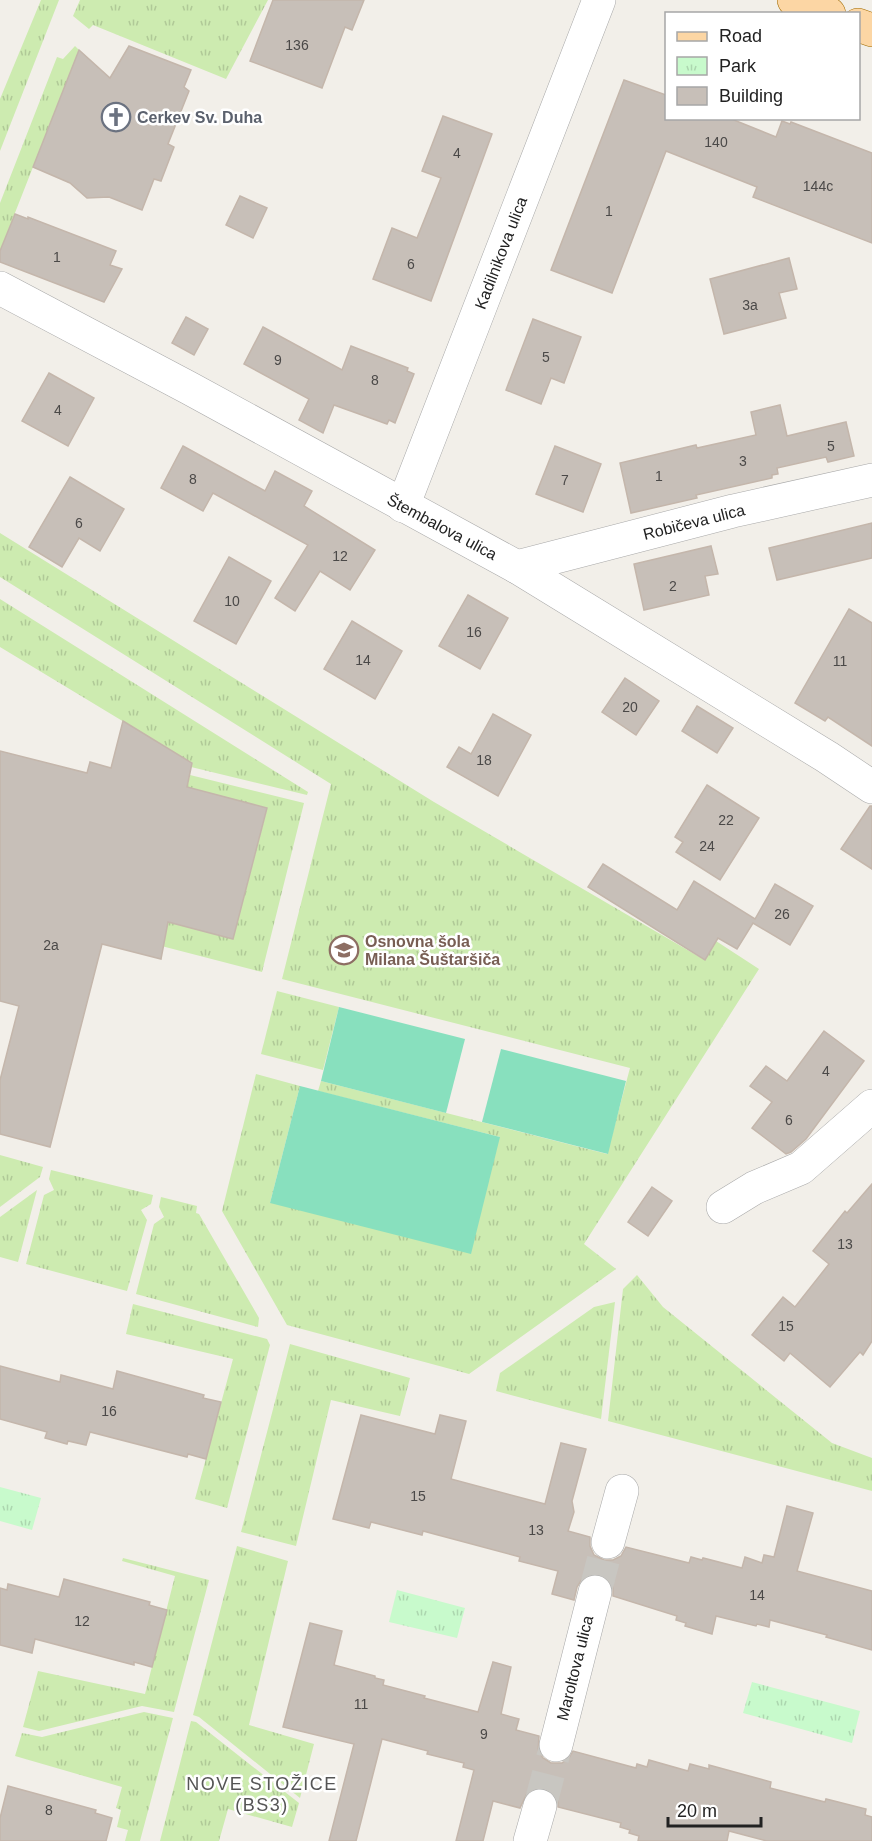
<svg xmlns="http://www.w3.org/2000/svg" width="872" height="1841" viewBox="0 0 872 1841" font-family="Helvetica,sans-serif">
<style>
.grass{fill:url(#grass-tufts)}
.park{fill:url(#park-tufts)}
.pitch{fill:#88e0be}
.building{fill:#c7bfb8;stroke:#c4b6ab;stroke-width:1.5}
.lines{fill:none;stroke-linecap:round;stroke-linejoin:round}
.minor-tunnel{stroke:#c8c6c1;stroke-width:33;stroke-dasharray:33 16;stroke-linecap:butt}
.minor-casing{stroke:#a9a9a9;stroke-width:34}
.primary-casing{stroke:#a06b00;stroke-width:34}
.minor{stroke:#fff;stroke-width:33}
.primary{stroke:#fcd6a4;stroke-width:33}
.labels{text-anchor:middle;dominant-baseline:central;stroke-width:5;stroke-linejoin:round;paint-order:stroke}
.number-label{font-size:14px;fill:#4b4948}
.worship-label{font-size:16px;font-weight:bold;fill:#5b616d;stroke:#fff;text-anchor:start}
.street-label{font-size:16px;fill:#222;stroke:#fff}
.education-label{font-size:16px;font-weight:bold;fill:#785e54;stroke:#fff;text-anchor:start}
.neighbourhood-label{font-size:18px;letter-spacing:1.5px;fill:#555;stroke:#fff}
</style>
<defs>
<pattern id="grass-tufts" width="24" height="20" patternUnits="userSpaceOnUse" patternTransform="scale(1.5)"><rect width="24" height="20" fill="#cdebb0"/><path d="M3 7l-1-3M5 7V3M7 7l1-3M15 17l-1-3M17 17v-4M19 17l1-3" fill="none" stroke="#b0c997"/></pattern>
<pattern id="park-tufts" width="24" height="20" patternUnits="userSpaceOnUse" patternTransform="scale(1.5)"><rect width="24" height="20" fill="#c8facc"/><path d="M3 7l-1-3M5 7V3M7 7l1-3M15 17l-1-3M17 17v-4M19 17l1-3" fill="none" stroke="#acd6af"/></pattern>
</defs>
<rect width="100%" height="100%" fill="#f2efe9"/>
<g class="grass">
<polygon points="41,0 59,0 0,151 0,99"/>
<polygon points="80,0 268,0 226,79 93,25 89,29 73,16"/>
<polygon points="75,46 79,50 0,251 0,203 57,57 63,59"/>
<polygon points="0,533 434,802 703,959 716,941 759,969 584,1244 616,1269 469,1374 287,1325 222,1211 256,1074 300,1086 270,1203 500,1137 318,1091 321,1081 607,1154 630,1068 282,979 331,784 0,577"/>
<polygon points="0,599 308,792 307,795 191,767 192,763 0,647"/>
<polygon points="190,775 304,803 262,972 146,942 152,918 233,939 267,809 187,787"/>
<polygon points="277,991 339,1007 323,1070 261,1054"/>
<polygon points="0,1155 43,1167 40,1177 0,1207"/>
<polygon points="51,1170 153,1195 151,1204 141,1210 147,1220 127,1291 26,1264 44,1195 54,1190 49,1179"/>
<polygon points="37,1190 18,1262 0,1257 0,1217"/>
<polygon points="161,1197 197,1206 196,1213 199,1214 259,1318 258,1327 136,1294 154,1224 164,1217 159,1207"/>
<polygon points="637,1275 663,1307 832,1443 872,1458 872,1491 608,1421 623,1289"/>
<polygon points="615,1302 601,1419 496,1391 500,1373 594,1307"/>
<polygon points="133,1304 267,1339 270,1345 227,1508 195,1499 233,1359 126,1334"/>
<polygon points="290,1344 410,1378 400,1416 331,1400 296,1546 241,1532"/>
<polygon points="237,1546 288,1561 249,1725 314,1744 300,1798 199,1717 193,1715"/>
<polygon points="123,1558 209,1580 174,1712 142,1706 39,1731 23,1727 38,1671 145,1694 175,1576 122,1561"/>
<polygon points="144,1712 173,1718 140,1841 125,1841 128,1830 117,1827 121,1810 116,1808 122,1787 15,1756 22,1733 42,1737"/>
<polygon points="191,1721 196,1722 299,1803 292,1827 228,1809 219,1841 160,1841"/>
</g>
<g class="park">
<polygon points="0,1487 41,1498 32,1530 0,1521"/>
<polygon points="397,1590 465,1608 457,1638 389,1622"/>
<polygon points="752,1682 860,1711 852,1743 743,1713"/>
</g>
<g class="pitch">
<polygon points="339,1007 465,1039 446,1113 321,1081"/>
<polygon points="501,1049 626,1081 608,1154 482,1122"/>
<polygon points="300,1086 500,1137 471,1254 270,1203"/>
</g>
<g class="building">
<polygon points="273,0 364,0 352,30 345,27 322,88 250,61"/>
<polygon points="129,46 191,70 184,87 189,91 168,144 174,147 161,181 154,179 142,210 109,197 87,198 70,183 33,167 79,50 110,78"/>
<polygon points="624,80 666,95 666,118 729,118 776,137 782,121 790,124 791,122 872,153 872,243 753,197 757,187 666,151 612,293 551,270"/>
<polygon points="443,116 492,134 431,301 373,279 392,228 417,238 441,178 422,171"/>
<polygon points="240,196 267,208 253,238 226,225"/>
<polygon points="15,214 28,219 28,217 116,251 110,265 122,269 104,302 0,262 0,251"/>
<polygon points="789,258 797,289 779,293 786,318 724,334 710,279"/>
<polygon points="186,317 208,329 194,355 172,343"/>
<polygon points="533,319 581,337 564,383 551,378 541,404 506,390"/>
<polygon points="263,327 342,370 351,346 408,368 407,371 414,374 395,423 389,420 387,424 334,405 323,433 299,420 309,399 244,364"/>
<polygon points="49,373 94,398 68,446 22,421"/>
<polygon points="780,405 787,436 846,422 854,456 828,462 826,457 777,468 778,474 772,475 772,478 696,495 697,498 631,513 620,463 696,445 697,448 756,435 751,412"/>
<polygon points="183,446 265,491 275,471 312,491 304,506 375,550 350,590 320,571 295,611 275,598 308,545 213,493 203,511 161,488"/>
<polygon points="555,446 601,464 583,512 536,494"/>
<polygon points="70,477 124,509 100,551 79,538 62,567 29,547"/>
<polygon points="872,523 872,558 777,580 769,548"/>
<polygon points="711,546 718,574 705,576 709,595 644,610 634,564"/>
<polygon points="229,557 271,581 236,644 194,621"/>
<polygon points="468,595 508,618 480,669 439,646"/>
<polygon points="849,609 872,623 872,746 828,717 825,721 795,703"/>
<polygon points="352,621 402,651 375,699 324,669"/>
<polygon points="625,678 659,701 636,735 602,712"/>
<polygon points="697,706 733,728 717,753 682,731"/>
<polygon points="493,714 531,735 498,796 447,767 459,747 471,754"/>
<polygon points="123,721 192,763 187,787 267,808 233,939 168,922 161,959 102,944 50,1147 0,1134 0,1080 19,1006 0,1001 0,751 87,773 90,762 111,768"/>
<polygon points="707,785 759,818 720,880 676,852 683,842 675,837"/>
<polygon points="870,806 872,806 872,869 841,849"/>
<polygon points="603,864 677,910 694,881 755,919 775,884 813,906 790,945 753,923 737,949 718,938 705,960 588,887"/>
<polygon points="824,1031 864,1061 806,1139 791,1152 786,1154 752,1128 772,1102 750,1086 766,1066 787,1081"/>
<polygon points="872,1184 872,1341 863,1355 860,1352 830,1387 790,1353 784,1361 752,1335 783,1297 795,1307 829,1264 813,1251 845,1211 847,1213"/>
<polygon points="652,1187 672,1201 648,1236 628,1222"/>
<polygon points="0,1366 60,1382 61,1375 113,1389 117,1371 204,1395 203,1398 221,1402 206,1459 188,1454 187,1457 90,1432 86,1445 68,1441 67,1444 45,1438 47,1432 0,1419"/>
<polygon points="361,1415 435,1434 440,1415 466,1421 451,1479 545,1504 561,1443 586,1449 572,1501 574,1512 568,1531 590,1537 590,1546 594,1555 604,1560 613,1560 621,1556 626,1547 689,1563 691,1557 702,1560 703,1558 742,1568 745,1557 762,1563 764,1555 774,1557 787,1506 813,1513 797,1571 872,1591 872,1650 826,1637 827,1635 770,1620 769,1627 757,1624 756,1626 716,1616 712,1634 685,1626 686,1623 676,1620 677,1616 613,1596 613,1586 608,1579 600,1574 591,1574 582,1579 577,1587 574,1600 552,1594 558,1571 519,1561 520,1557 423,1531 422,1535 371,1522 369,1528 333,1519"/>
<polygon points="64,1579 150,1602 149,1605 167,1610 152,1667 134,1662 134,1665 35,1639 32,1653 0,1645 0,1588 7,1590 8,1584 59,1597"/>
<polygon points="310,1623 342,1631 334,1665 375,1676 375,1678 384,1680 383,1685 425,1696 424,1698 478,1712 493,1662 511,1667 501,1714 519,1719 516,1730 539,1736 538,1751 543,1758 551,1763 562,1763 569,1758 573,1751 636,1768 637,1764 647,1767 649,1760 688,1771 690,1764 709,1769 709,1765 771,1782 770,1788 825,1802 826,1799 866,1809 865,1815 872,1817 872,1841 767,1841 729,1831 727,1841 638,1841 639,1836 629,1833 630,1830 620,1827 621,1823 558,1807 558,1801 553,1793 545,1788 536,1788 527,1793 520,1808 493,1801 483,1841 456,1841 474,1770 463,1767 464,1763 427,1754 428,1751 382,1739 356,1841 329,1841 354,1744 283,1727"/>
<polygon points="8,1786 96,1810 95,1813 112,1818 106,1841 0,1841 0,1818"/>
</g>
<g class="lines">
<g class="minor-tunnel">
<polyline points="595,1592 608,1542"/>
<polyline points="540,1806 556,1745"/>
</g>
<g class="minor-casing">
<g id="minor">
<polyline points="0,288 189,388 517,567 827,757 872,787"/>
<polyline points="403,506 599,0"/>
<polyline points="517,567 733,511 872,480"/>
<polyline points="723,1207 754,1188 801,1168 872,1106"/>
<polyline points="608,1542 622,1491"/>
<polyline points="556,1745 595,1592"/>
<polyline points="530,1841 540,1806"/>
</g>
</g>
<g class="primary-casing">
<g id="primary">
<polyline points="794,0 829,14"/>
<polyline points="858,25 872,30"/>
</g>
</g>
<use href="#minor" class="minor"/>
<use href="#primary" class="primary"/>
</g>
<defs>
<g id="church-ring" transform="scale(1.5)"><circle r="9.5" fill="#fff" stroke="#6b7280" stroke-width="1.5"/><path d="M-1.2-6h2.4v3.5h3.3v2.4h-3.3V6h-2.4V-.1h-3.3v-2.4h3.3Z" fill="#6b7280"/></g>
<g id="school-ring" transform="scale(1.5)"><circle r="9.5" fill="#fff" stroke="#8d6e63" stroke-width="1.5"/><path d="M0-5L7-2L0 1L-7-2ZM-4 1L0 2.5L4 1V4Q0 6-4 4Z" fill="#8d6e63"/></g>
</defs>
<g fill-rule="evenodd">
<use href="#church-ring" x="116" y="117"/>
<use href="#school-ring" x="344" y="950"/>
</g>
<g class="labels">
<g class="number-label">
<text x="297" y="45">136</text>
<text x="716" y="142">140</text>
<text x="457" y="153">4</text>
<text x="818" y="186">144c</text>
<text x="609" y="211">1</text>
<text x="57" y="257">1</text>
<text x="411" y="264">6</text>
<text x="750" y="305">3a</text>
<text x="546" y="357">5</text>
<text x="278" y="360">9</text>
<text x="375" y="380">8</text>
<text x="58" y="410">4</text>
<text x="831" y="446">5</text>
<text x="743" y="461">3</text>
<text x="659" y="476">1</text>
<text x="193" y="479">8</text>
<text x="565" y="480">7</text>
<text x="79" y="523">6</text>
<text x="340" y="556">12</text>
<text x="673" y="586">2</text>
<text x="232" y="601">10</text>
<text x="474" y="632">16</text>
<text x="363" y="660">14</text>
<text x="840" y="661">11</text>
<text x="630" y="707">20</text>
<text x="484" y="760">18</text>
<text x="726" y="820">22</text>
<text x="707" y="846">24</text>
<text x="782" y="914">26</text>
<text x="51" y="945">2a</text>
<text x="826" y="1071">4</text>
<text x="789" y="1120">6</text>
<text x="845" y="1244">13</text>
<text x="786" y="1326">15</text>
<text x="109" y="1411">16</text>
<text x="418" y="1496">15</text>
<text x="536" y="1530">13</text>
<text x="757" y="1595">14</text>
<text x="82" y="1621">12</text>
<text x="361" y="1704">11</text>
<text x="484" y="1734">9</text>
<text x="49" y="1810">8</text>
</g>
<g class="worship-label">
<text x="137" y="117">Cerkev Sv. Duha</text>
</g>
<g class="street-label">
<text transform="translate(501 253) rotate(-69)">Kadilnikova ulica</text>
<text transform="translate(694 522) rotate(-14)">Robičeva ulica</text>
<text transform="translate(442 527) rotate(28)">Štembalova ulica</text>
<text transform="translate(575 1668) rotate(-76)">Maroltova ulica</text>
</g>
<g class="education-label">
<text x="365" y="941">Osnovna šola<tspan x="365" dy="18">Milana Šuštaršiča</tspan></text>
</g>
<g class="neighbourhood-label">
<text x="262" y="1784">NOVE STOŽICE<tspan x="262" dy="21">(BS3)</tspan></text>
</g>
</g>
<rect x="665" y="12" width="195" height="108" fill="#ffffff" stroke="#a7a7a7" stroke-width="1.5"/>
<rect x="677" y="32" width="30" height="9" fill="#fcd6a4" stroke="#a7a7a7" stroke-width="1.5"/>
<text x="719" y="42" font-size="18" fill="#222222">Road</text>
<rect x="677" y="57" width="30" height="18" fill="url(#park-tufts)" stroke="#a7a7a7" stroke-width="1.5"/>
<text x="719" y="72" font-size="18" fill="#222222">Park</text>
<rect x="677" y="87" width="30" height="18" fill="#c7bfb8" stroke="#a7a7a7" stroke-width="1.5"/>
<text x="719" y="102" font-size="18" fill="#222222">Building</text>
<path d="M668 1817v9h93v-9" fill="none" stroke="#222222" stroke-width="3"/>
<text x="677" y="1817" font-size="18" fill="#222222" stroke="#ffffff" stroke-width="4.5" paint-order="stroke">20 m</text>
</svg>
